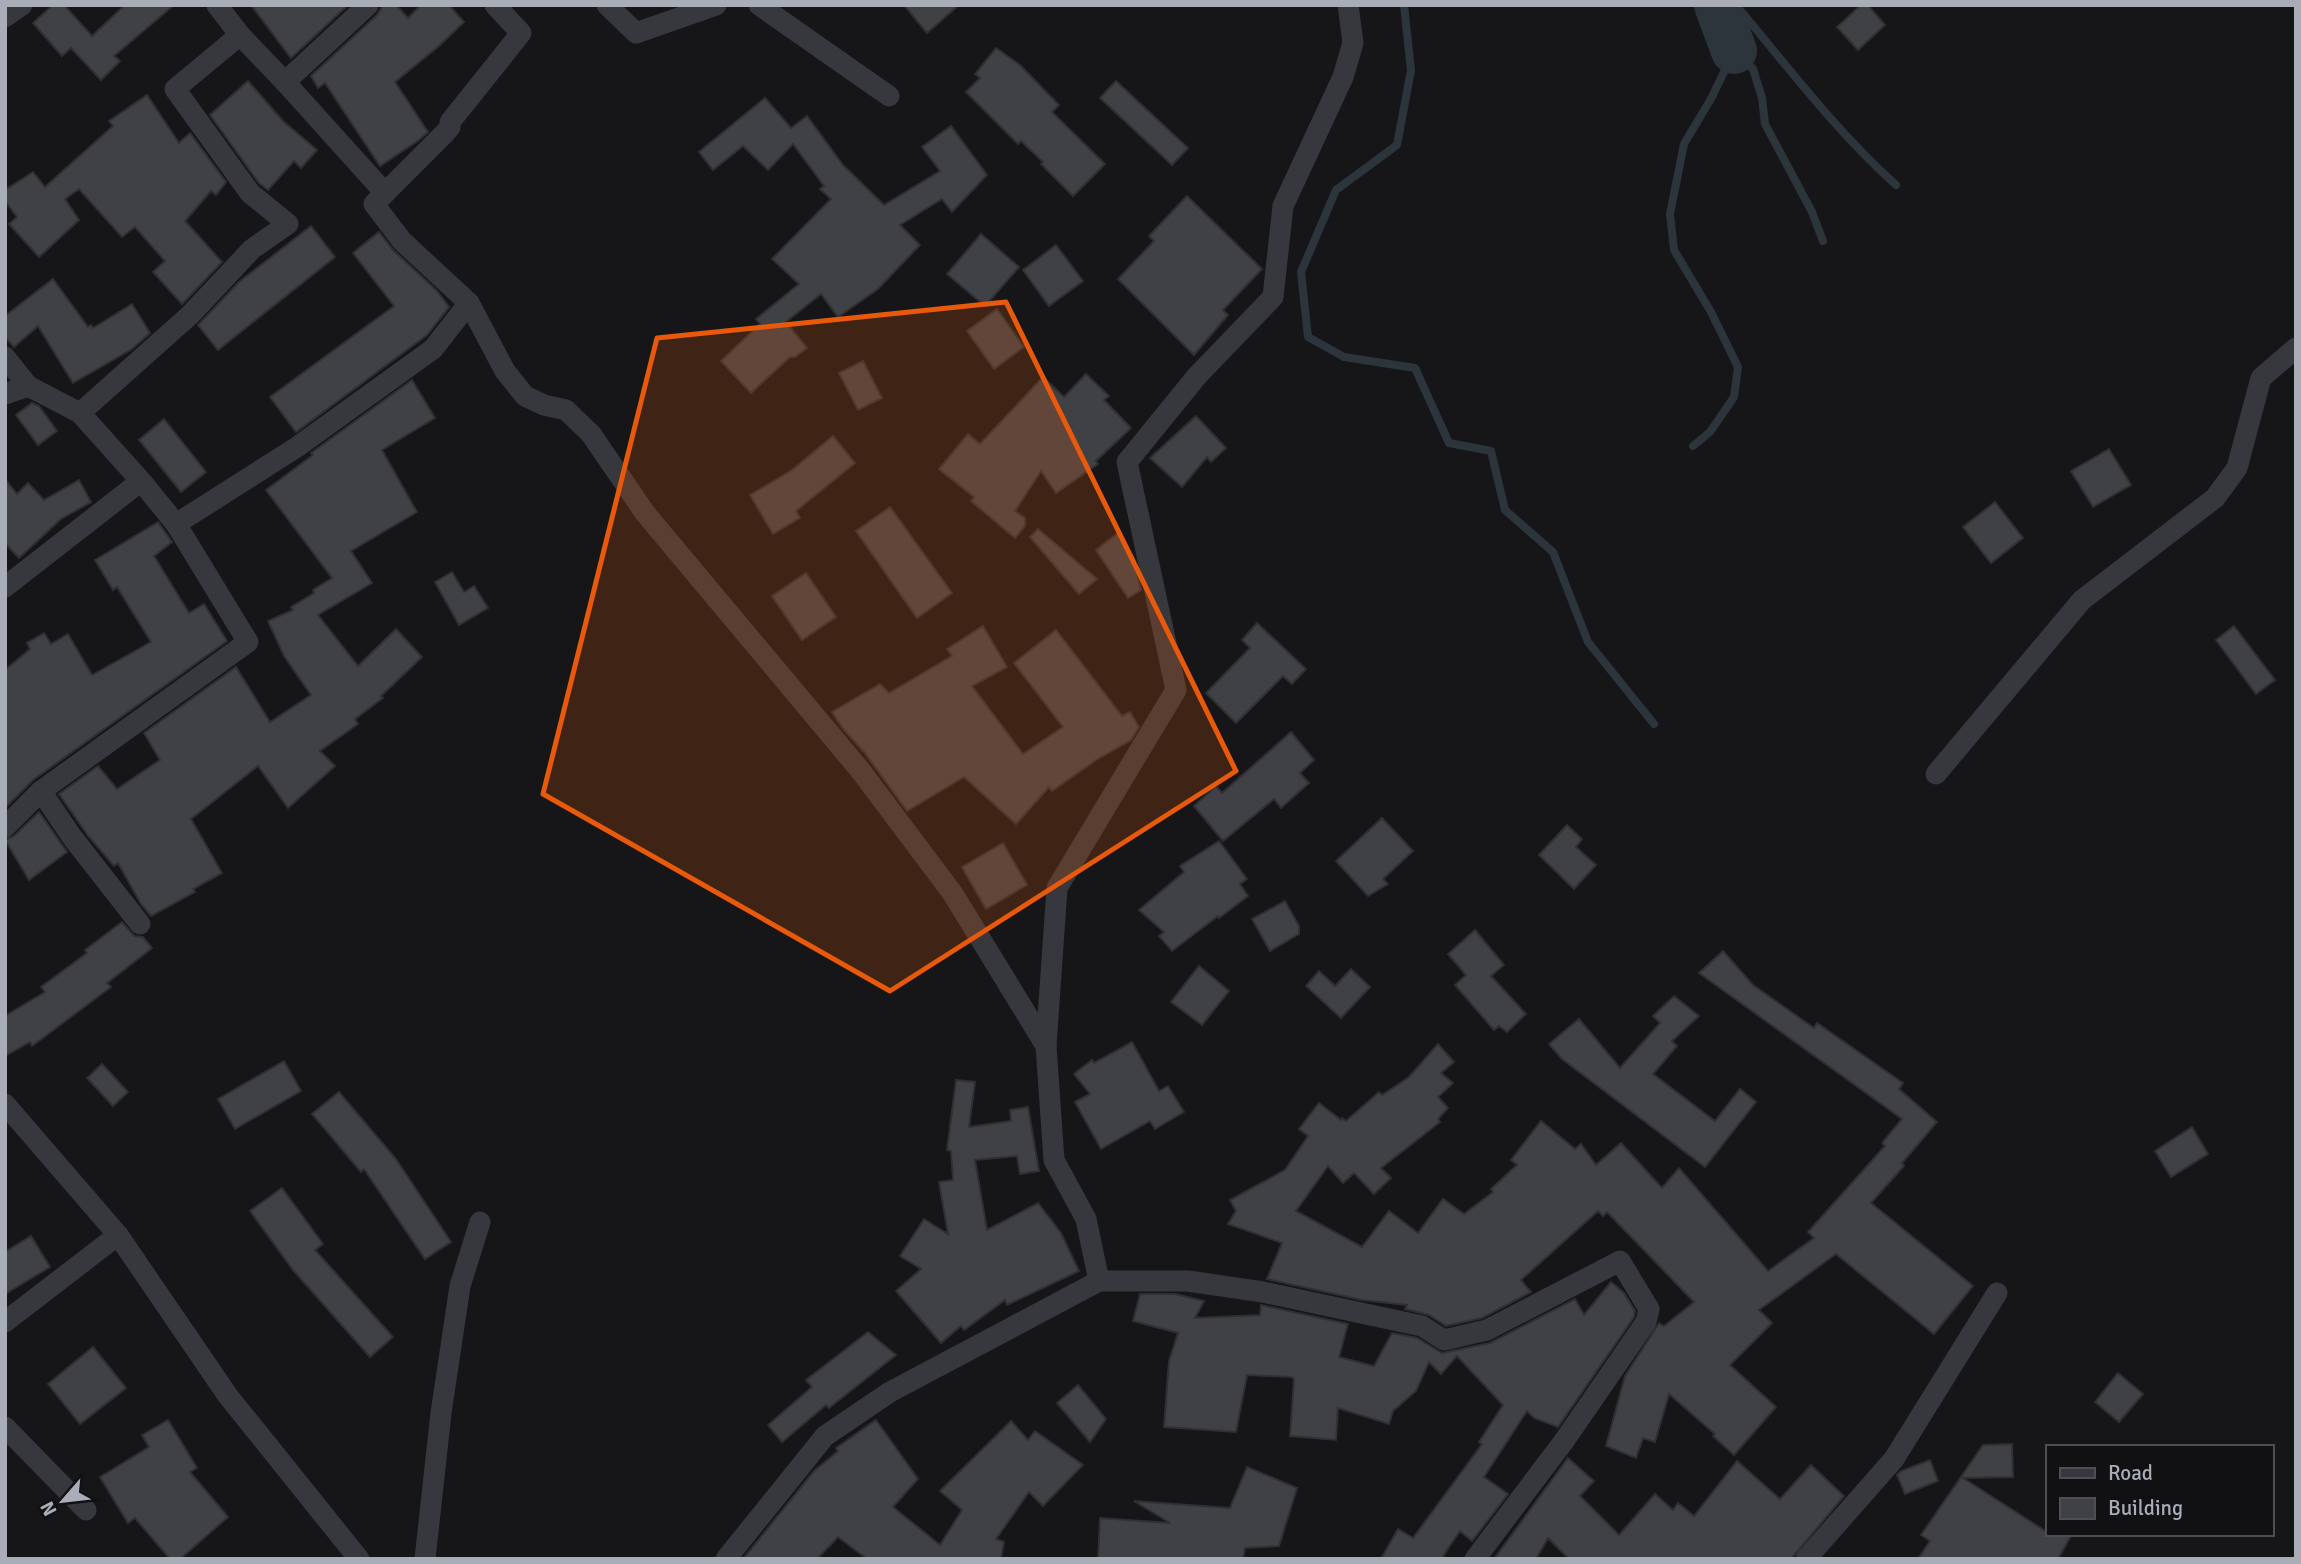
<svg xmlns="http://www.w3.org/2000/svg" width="2301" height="1564" viewBox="0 0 2301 1564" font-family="Signika,sans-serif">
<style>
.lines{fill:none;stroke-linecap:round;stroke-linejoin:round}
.stream{stroke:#2c353c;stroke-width:8}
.river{stroke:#2c353c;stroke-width:46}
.building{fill:#404145;stroke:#303034;stroke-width:2}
.minor{stroke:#37383d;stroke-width:21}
.marked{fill:#e8590c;fill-opacity:0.2;stroke:#e8590c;stroke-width:5;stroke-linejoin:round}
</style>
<rect width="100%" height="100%" fill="#161618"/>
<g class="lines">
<g class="stream">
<polyline points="1404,5 1411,70 1397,145 1336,190 1301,272 1308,337 1344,357 1415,368 1449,443 1491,451 1505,510 1553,552 1588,642 1654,724"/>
<path d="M1736,5C1787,66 1837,132 1896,185"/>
<polyline points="1693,446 1710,432 1734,397 1738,367 1711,312 1674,250 1670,214 1684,144 1712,97 1734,51 1753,69 1762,98 1765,124 1812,212 1823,241"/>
</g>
<polyline class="river" points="1717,5 1734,51"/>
</g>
<g class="building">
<polygon points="53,5 64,5 92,36 125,5 174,5 114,56 120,61 101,80 71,48 62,56 33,23"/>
<polygon points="251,5 348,5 291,58"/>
<polygon points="383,5 396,5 408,18 421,5 449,5 464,22 439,46 395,82 428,132 419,140 380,166 325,83 318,88 311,76 377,15"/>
<polygon points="904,5 959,5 927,33"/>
<polygon points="1861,5 1868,5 1885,25 1858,50 1837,27"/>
<polygon points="996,48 1020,65 1059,105 1052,112 1105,164 1073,196 1041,164 1043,162 1021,141 1018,144 966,92 980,78 975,74"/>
<polygon points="248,81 283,121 317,150 301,168 294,161 268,190 259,183 210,115"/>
<polygon points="1116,81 1188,148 1172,165 1100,98"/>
<polygon points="147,95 179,143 190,133 226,182 216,195 211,191 185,221 222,262 182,304 153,272 165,261 135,227 122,237 79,189 65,199 79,220 39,257 9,224 17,217 5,201 5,190 33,172 45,187 113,126 109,121"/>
<polygon points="765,98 791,128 807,116 843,165 884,205 940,171 922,147 951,126 987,175 952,212 942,199 900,225 920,245 878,289 838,317 821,294 786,322 807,348 795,357 790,357 751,393 721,361 760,324 756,319 799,284 772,259 831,199 820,189 824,186 793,144 768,170 743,146 713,170 699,152"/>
<polygon points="1187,196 1262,269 1223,310 1228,315 1194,355 1118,279 1154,241 1149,236"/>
<polygon points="311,226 335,257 218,350 198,325 239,282"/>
<polygon points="379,232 393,250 437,291 449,307 427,335 296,432 270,397 394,306 353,253"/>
<polygon points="981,234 1019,267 985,306 947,274"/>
<polygon points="1056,245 1083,281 1049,306 1023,270"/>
<polygon points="53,279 88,327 91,325 93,328 132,304 150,333 132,349 73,383 38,326 14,347 5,337 5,316"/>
<polygon points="997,309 1024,347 994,369 967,331"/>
<polygon points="863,361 882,398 858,410 839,373"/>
<polygon points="1086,374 1109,396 1104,400 1131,428 1096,461 1098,464 1056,493 1041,471 1015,511 1025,518 1025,526 1015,538 971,501 974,497 939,469 968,434 980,444 1043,377 1064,397"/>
<polygon points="412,380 435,418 382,450 417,512 351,551 372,583 318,615 358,666 396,629 422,657 381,696 383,698 355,719 358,724 320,751 335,766 288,808 258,766 191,819 222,873 193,889 195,892 151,916 141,904 118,863 114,866 89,837 59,794 98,766 117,789 160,760 144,733 236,667 270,722 311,695 284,656 268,621 293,610 291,607 314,593 313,590 332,578 266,490 313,455 311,453"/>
<polygon points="32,403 39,406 57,431 38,445 16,415"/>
<polygon points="1196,416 1226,448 1211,462 1207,457 1182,487 1150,458"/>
<polygon points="164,419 206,472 181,492 139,440"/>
<polygon points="833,436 855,463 796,511 800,518 773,534 750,495 792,470"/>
<polygon points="2109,449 2131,485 2093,507 2071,471"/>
<polygon points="5,479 17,494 28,483 44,500 79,480 91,502 61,519 19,558 5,543"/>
<polygon points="1995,502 2023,538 1991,563 1963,527"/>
<polygon points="890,507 952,593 917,618 856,531"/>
<polygon points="158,522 172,542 154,556 189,613 204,604 227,641 33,780 5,808 5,670 30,649 27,643 44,633 51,644 68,634 92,675 151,642 117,587 113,590 95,560"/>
<polygon points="1038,529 1097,579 1079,594 1030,537"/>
<polygon points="1119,532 1134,558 1141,590 1128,598 1096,550"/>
<polygon points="452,572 464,592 474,586 488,608 459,625 435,582"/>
<polygon points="806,573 836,617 802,640 772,596"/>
<polygon points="1257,623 1306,669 1292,684 1283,676 1236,723 1206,693 1250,648 1242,640"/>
<polygon points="983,626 1007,667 972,686 1023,754 1063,727 1014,663 1056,630 1122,716 1130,712 1139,727 1131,740 1096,760 1052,791 1049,787 1016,824 964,777 907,811 865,753 844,730 832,712 880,684 889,693 952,656 947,649"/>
<polygon points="2234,626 2275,680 2256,694 2216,640"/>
<polygon points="1291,732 1314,760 1300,773 1309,783 1281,808 1274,799 1223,841 1194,806 1216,786 1222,793"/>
<polygon points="39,812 67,852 29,880 5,840 14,836"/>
<polygon points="1382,818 1413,851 1383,879 1388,884 1368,896 1336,861"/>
<polygon points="1567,825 1582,839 1576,847 1596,865 1574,889 1539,855"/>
<polygon points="1219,841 1247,879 1240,884 1248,896 1219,918 1218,916 1172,951 1159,936 1164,932 1139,910 1184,872 1180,866"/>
<polygon points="1003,843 1027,885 986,909 962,867"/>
<polygon points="1285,901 1299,926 1299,934 1270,951 1252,919"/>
<polygon points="122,922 134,936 143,937 152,948 107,983 111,987 32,1046 30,1042 5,1056 5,1016 45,992 41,987 87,953 85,950"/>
<polygon points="1475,930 1504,965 1491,976 1526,1014 1507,1032 1499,1026 1494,1030 1455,985 1466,975 1448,954"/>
<polygon points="1723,951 1753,985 1814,1028 1817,1023 1903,1083 1899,1089 1937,1122 1902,1163 1904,1166 1871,1203 1973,1286 1934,1334 1836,1254 1759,1310 1772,1323 1730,1365 1776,1407 1734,1455 1713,1436 1715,1434 1669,1394 1655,1442 1643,1438 1636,1458 1606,1446 1625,1376 1659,1323 1664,1326 1694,1302 1607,1212 1603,1216 1598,1211 1521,1280 1531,1292 1482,1318 1446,1326 1429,1315 1405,1309 1407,1305 1362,1300 1267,1279 1282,1243 1228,1224 1236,1211 1230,1200 1285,1170 1308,1136 1299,1129 1319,1103 1341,1120 1342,1118 1346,1121 1379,1092 1382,1095 1409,1077 1438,1044 1454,1062 1441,1073 1453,1083 1438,1097 1448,1108 1438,1119 1440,1122 1381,1168 1391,1178 1374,1194 1354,1173 1343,1183 1328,1166 1296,1211 1362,1247 1389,1211 1418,1233 1443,1199 1464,1214 1493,1192 1491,1189 1517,1165 1511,1160 1541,1121 1575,1149 1581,1144 1596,1165 1621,1143 1662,1188 1679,1168 1768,1271 1814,1238 1808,1232 1885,1146 1882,1143 1902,1119 1699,973"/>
<polygon points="1199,966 1229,991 1202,1025 1171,1002"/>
<polygon points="1351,969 1370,987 1341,1018 1306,986 1319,971 1335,986"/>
<polygon points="1674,996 1699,1016 1672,1041 1677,1046 1653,1074 1715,1121 1740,1089 1756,1102 1705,1167 1562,1059 1549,1044 1579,1019 1620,1068 1660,1023 1653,1016"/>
<polygon points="1132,1042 1159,1091 1168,1086 1184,1112 1155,1129 1150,1121 1101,1149 1075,1102 1090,1094 1074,1074 1092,1060 1094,1063"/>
<polygon points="284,1061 301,1091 235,1129 218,1099"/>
<polygon points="102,1064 128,1092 113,1106 87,1078"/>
<polygon points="956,1080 975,1082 969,1127 1011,1121 1010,1110 1028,1107 1039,1171 1020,1174 1017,1156 975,1160 987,1230 1038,1203 1061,1233 1079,1271 1007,1305 1005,1300 964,1330 961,1326 941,1343 896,1291 921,1269 900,1256 924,1219 948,1234 939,1182 953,1180 951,1151 947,1150"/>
<polygon points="339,1092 396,1159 451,1242 425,1259 364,1169 361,1172 312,1114"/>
<polygon points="2192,1127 2208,1154 2171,1177 2155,1151"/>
<polygon points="282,1188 323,1244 315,1250 393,1337 370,1357 293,1270 250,1211"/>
<polygon points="31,1236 50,1267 5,1294 5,1252"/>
<polygon points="1611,1282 1624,1293 1635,1311 1634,1317 1558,1427 1534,1418 1527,1411 1484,1477 1508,1494 1472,1541 1460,1531 1443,1556 1447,1559 1381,1559 1398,1529 1413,1538 1482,1444 1479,1442 1503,1405 1457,1356 1441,1374 1429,1362 1416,1391 1393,1411 1389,1424 1338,1408 1336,1440 1290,1436 1294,1379 1291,1377 1247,1375 1236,1432 1164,1427 1169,1361 1178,1333 1133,1321 1140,1294 1175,1294 1204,1301 1195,1318 1260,1315 1261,1305 1348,1324 1339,1357 1374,1366 1392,1333 1417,1338 1442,1353 1490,1343 1575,1299 1584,1315"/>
<polygon points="868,1332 896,1355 829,1408 826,1405 782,1442 768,1425 812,1387 806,1380"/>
<polygon points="93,1347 126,1388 80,1424 48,1384"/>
<polygon points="2118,1373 2143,1394 2119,1422 2095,1402"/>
<polygon points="1078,1385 1106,1419 1090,1442 1057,1403"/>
<polygon points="168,1420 197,1468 190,1472 228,1517 180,1559 170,1559 135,1518 128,1523 100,1477 149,1447 142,1435"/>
<polygon points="876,1420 918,1479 893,1507 940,1545 962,1510 940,1491 1011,1421 1028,1440 1035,1431 1083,1465 1043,1506 1029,1492 996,1539 1004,1542 1001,1559 867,1559 838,1537 817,1559 743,1559 814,1471 838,1451 836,1448"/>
<polygon points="2012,1444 2013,1477 1963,1478 2047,1532 2047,1534 2072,1534 2058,1559 1918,1559 1930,1541 1921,1535 1983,1445"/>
<polygon points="1568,1458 1594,1481 1580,1496 1619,1535 1655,1494 1673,1510 1678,1503 1694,1516 1737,1461 1780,1499 1811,1465 1844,1496 1791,1559 1569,1559 1548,1538 1536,1559 1494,1559"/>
<polygon points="1930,1460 1938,1481 1905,1494 1897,1475 1901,1471"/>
<polygon points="1247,1467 1297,1488 1279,1546 1245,1548 1243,1559 1098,1559 1100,1518 1170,1523 1134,1501 1230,1508"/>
</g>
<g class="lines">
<g class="minor">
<polyline points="217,5 240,35 285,82 385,193 374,204 402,241 469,303 505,371 525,396 544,405 566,410 591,434 645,513 860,770 953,894 1046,1046"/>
<polyline points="607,5 636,33 716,5"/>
<polyline points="759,5 889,96"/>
<polyline points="5,17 22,5"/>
<polyline points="285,82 368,5"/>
<polyline points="385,193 445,133 450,127 450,122 521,33 495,5"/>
<polyline points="5,357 28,386 80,413 141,481 5,587"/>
<polyline points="5,394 28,386"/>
<polyline points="80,413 190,315 252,249 288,224 250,193 175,89 240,35"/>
<polyline points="176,524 297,447 433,349 469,303"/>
<polyline points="1936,774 2082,600 2215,498 2237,468 2261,378 2296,348"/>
<polyline points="41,791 248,642 176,524 141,481"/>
<polyline points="5,827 41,791 72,837 140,924"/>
<polyline points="5,1104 118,1235 228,1396 359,1559"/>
<polyline points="1099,1281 1188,1281 1263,1292 1422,1326 1444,1340 1487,1330 1620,1261 1649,1309 1646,1322 1564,1441 1475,1559"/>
<polyline points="5,1322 118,1235"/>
<polyline points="5,1427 86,1510"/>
<polyline points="425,1559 441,1413 460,1286 480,1222"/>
<polyline points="726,1559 825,1436 890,1392 1099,1281 1086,1219 1054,1160 1046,1046 1057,888 1176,690 1127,462 1197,376 1273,297 1283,206 1343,77 1353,43 1348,5"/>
<polyline points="1806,1559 1894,1459 1997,1293"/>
</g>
</g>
<path class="marked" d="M1006,302L1236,771L890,991L543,794L657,338Z"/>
<rect width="2301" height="1564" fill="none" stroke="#a8adb8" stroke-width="14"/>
<rect x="2046" y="1445" width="228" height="91" fill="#111113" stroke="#4d4f55" stroke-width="2"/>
<rect x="2060" y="1468" width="35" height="10" fill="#37383d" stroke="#4d4f55" stroke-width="2"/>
<text x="2108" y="1480" font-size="21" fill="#a8adb8">Road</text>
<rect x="2060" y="1498" width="35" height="21" fill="#404145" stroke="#4d4f55" stroke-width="2"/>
<text x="2108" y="1515" font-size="21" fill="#a8adb8">Building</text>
<g transform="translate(63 1501) rotate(242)" stroke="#111113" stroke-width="5" paint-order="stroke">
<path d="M0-5L12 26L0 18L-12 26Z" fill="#a8adb8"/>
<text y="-10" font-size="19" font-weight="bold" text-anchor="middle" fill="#a8adb8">N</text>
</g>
</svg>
